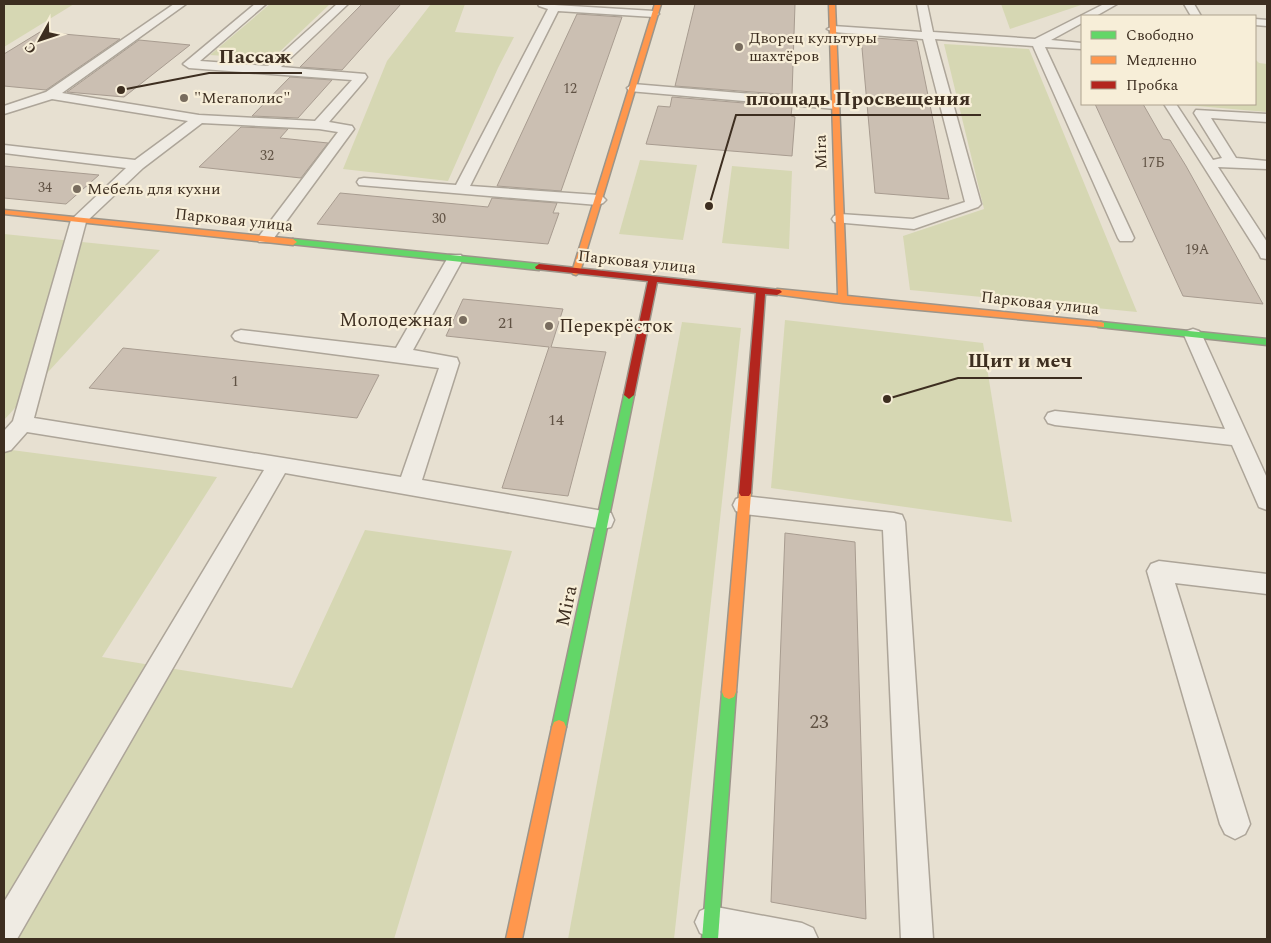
<svg xmlns="http://www.w3.org/2000/svg" width="1271" height="943" viewBox="0 0 1271 943" font-family="Spectral,serif">
<style>
.green{fill:#d6d7b3}
.building{fill:#cbbfb2;stroke:#a89c90}
.lines{fill:none;stroke-linecap:round;stroke-linejoin:round}
.lane-casing{stroke:#ada599;stroke-width:3}
.fast-casing{stroke:#9c958a;stroke-width:3}
.slow-casing{stroke:#9c958a;stroke-width:3}
.jam-casing{stroke:#9c958a;stroke-width:3}
.lane{fill:#efebe3;fill-rule:evenodd}
.fast{fill:#63d668;fill-rule:evenodd}
.slow{fill:#ff974d;fill-rule:evenodd}
.jam{fill:#b3261e;fill-rule:evenodd}
.poi-dot{fill:#786c5e;stroke:#f7eed8;stroke-width:2}
.labels{text-anchor:middle;dominant-baseline:central;stroke-width:4.5;stroke-linejoin:round;paint-order:stroke}
.far-number-label{font-size:14px;fill:#605244}
.far-poi-label{font-size:16px;fill:#3d2e20;stroke:#f7eed8;text-anchor:start}
.far-street-label{font-size:16px;fill:#3d2e20;stroke:#f7eed8}
.number-label{font-size:16px;fill:#605244}
.poi-label{font-size:19px;fill:#3d2e20;stroke:#f7eed8;text-anchor:end}
.street-label{font-size:19px;fill:#3d2e20;stroke:#f7eed8}
.near-number-label{font-size:19px;fill:#605244}
.leader{fill:none;stroke:#3d2e20;stroke-width:2}
.callout-dot{fill:#3d2e20;stroke:#f7eed8;stroke-width:2}
.callout-label{font-size:20px;text-anchor:middle;font-weight:bold;fill:#3d2e20;stroke:#f7eed8;stroke-width:4.5;stroke-linejoin:round;paint-order:stroke}
</style>
<rect width="100%" height="100%" fill="#e7e0d1"/>
<g class="green">
<polygon points="4,4 74,4 4,47"/>
<polygon points="270,4 330,4 272,59 210,55"/>
<polygon points="431,4 465,4 455,32 514,37 498,68 448,181 343,169 387,61"/>
<polygon points="1001,4 1084,4 1010,29"/>
<polygon points="944,44 1029,49 1137,312 910,290 903,236 984,209"/>
<polygon points="1255,59 1259,63 1267,64 1267,112 1174,104 1255,104"/>
<polygon points="640,160 697,165 683,240 619,234"/>
<polygon points="732,166 792,171 789,249 722,243"/>
<polygon points="4,234 160,250 4,420"/>
<polygon points="785,320 983,343 1012,522 771,488"/>
<polygon points="682,322 741,328 674,939 568,939"/>
<polygon points="4,449 217,477 102,657 292,688 365,530 512,551 394,939 4,939"/>
</g>
<g class="building">
<polygon points="362,4 401,4 342,70 300,67"/>
<polygon points="695,4 795,4 792,95 675,86"/>
<polygon points="577,14 622,17 561,191 497,186"/>
<polygon points="40,32 120,39 46,90 4,86 4,54"/>
<polygon points="861,37 917,41 949,199 875,193"/>
<polygon points="139,40 190,45 124,97 67,92"/>
<polygon points="290,77 332,80 298,118 252,116"/>
<polygon points="672,97 792,107 791,116 795,117 792,156 646,144 658,106 670,107"/>
<polygon points="1095,104 1143,104 1163,139 1170,140 1186,166 1263,304 1183,296"/>
<polygon points="241,127 288,129 280,138 328,143 301,178 199,167"/>
<polygon points="4,166 99,175 66,204 4,198"/>
<polygon points="340,193 488,207 492,198 557,203 553,213 559,213 548,244 317,224"/>
<polygon points="463,299 563,309 551,347 606,352 568,496 502,488 549,347 446,336"/>
<polygon points="123,348 379,375 357,418 89,388"/>
<polygon points="785,533 855,542 866,919 771,902"/>
</g>
<g class="lines">
<g class="lane-casing">
<g id="lane">
<polygon points="174,4 186,4 62,93 199,115 315,121 352,80 189,68 183,64 255,4 266,4 200,61 268,66 337,4 348,4 281,67 365,74 367,77 365,80 329,122 352,126 354,129 271,242 259,242 257,239 338,132 319,129 202,123 143,168 86,222 34,418 401,477 439,368 241,342 235,340 232,336 235,332 241,330 396,348 447,259 449,255 461,255 463,259 413,350 457,358 459,363 422,480 603,511 611,513 614,520 611,527 603,529 285,473 17,939 4,939 4,902 264,470 27,432 11,450 4,452 4,431 13,421 71,220 126,168 4,153 4,145 135,160 188,121 52,99 4,114 4,106 46,92"/>
<polygon points="538,4 654,11 659,14 654,17 558,11 470,186 598,195 603,197 606,200 603,203 598,205 359,185 357,182 359,179 364,178 456,185 548,9 539,6"/>
<polygon points="917,4 927,4 933,32 1035,39 1104,4 1117,4 1096,16 1082,16 1082,23 1051,40 1082,43 1082,49 1045,47 1134,238 1132,241 1120,241 1118,238 1033,46 935,39 981,204 978,207 914,229 834,222 832,219 834,216 840,214 913,219 965,202 923,39 833,32 827,29 833,26 922,32"/>
<polygon points="1184,4 1194,4 1201,16 1191,16"/>
<polygon points="1255,19 1267,20 1267,26 1255,25"/>
<polygon points="633,84 836,101 842,105 836,109 629,91 627,88"/>
<polygon points="1164,104 1176,104 1213,160 1222,158 1194,113 1196,110 1267,114 1267,122 1211,118 1236,158 1267,161 1267,169 1218,167 1267,242 1267,259 1261,258 1259,254"/>
<polygon points="1193,329 1199,331 1202,335 1267,478 1267,510 1259,507 1232,445 1055,425 1048,423 1045,418 1048,413 1055,411 1225,429 1184,335 1187,331"/>
<polygon points="744,496 894,513 902,515 905,522 933,939 901,939 883,530 744,514 736,511 733,505 736,499"/>
<polygon points="1159,561 1267,574 1267,594 1175,583 1250,824 1245,834 1235,839 1225,834 1220,824 1147,571 1151,564"/>
<polygon points="711,906 802,923 813,928 818,939 711,938 700,933 695,922 700,911"/>
</g>
</g>
<g class="fast-casing">
<g id="fast">
<polygon points="293,239 539,264 543,267 539,270 290,244 290,240"/>
<polygon points="1101,322 1267,339 1267,345 1098,327 1098,323"/>
<polygon points="629,391 634,395 566,727 564,732 559,734 554,732 552,727 624,395"/>
<polygon points="729,685 734,687 736,692 718,939 702,939 722,692 724,687"/>
</g>
</g>
<g class="slow-casing">
<g id="slow">
<polygon points="655,4 661,4 580,272 576,275 573,274 572,272"/>
<polygon points="829,4 835,4 847,296 1101,322 1104,323 1104,327 843,303 774,294 772,292 777,289 838,295"/>
<polygon points="4,210 293,239 297,242 293,245 4,214"/>
<polygon points="745,488 749,490 751,493 736,692 734,697 729,699 724,697 722,692 739,493 741,490"/>
<polygon points="559,720 564,722 566,727 522,939 506,939 552,727 554,722"/>
</g>
</g>
<g class="jam-casing">
<polygon id="jam" points="539,264 780,290 782,292 777,295 765,294 751,493 749,496 741,496 739,493 756,293 657,282 634,395 629,399 624,395 648,281 536,269 535,267"/>
</g>
<use href="#lane" class="lane"/>
<use href="#fast" class="fast"/>
<use href="#slow" class="slow"/>
<use href="#jam" class="jam"/>
</g>
<g class="poi-dot">
<circle cx="739" cy="47" r="5"/>
<circle cx="184" cy="98" r="5"/>
<circle cx="77" cy="189" r="5"/>
<circle cx="463" cy="320" r="5"/>
<circle cx="549" cy="326" r="5"/>
</g>
<g class="labels">
<g class="far-number-label">
<text x="570" y="88">12</text>
<text x="267" y="155">32</text>
<text x="1153" y="162">17Б</text>
<text x="45" y="187">34</text>
<text x="439" y="218">30</text>
<text x="1197" y="249">19А</text>
</g>
<g class="far-poi-label">
<text x="749" y="38">Дворец культуры<tspan x="749" dy="18">шахтёров</tspan></text>
<text x="194" y="98">"Мегаполис"</text>
<text x="87" y="189">Мебель для кухни</text>
</g>
<g class="far-street-label">
<text transform="translate(821 152) rotate(-92)">Mira</text>
<text transform="translate(234 220) rotate(6)">Парковая улица</text>
<text transform="translate(637 262) rotate(6)">Парковая улица</text>
<text transform="translate(1040 303) rotate(6)">Парковая улица</text>
</g>
<g class="number-label">
<text x="506" y="323">21</text>
<text x="235" y="381">1</text>
<text x="556" y="420">14</text>
</g>
<g class="poi-label">
<text x="453" y="320">Молодежная</text>
<text x="559" y="326" text-anchor="start">Перекрёсток</text>
</g>
<g class="street-label">
<text transform="translate(567 606) rotate(-78)">Mira</text>
</g>
<g class="near-number-label">
<text x="819" y="722">23</text>
</g>
</g>
<path class="leader" d="M121 90L209 73H302M709 206L736 115H981M887 399L958 378H1082"/>
<g class="callout-dot">
<circle cx="121" cy="90" r="5"/>
<circle cx="709" cy="206" r="5"/>
<circle cx="887" cy="399" r="5"/>
</g>
<g class="callout-label">
<text x="255" y="63">Пассаж</text>
<text x="858" y="105">площадь Просвещения</text>
<text x="1020" y="367">Щит и меч</text>
</g>
<rect width="1271" height="943" fill="none" stroke="#3d2e20" stroke-width="10"/>
<rect x="1081" y="15" width="175" height="90" fill="#f7eed8" stroke="#ada18e"/>
<rect x="1091" y="31" width="25" height="8" fill="#63d668" stroke="#ada18e"/>
<text x="1126" y="40" font-size="15" fill="#3d2e20">Свободно</text>
<rect x="1091" y="56" width="25" height="8" fill="#ff974d" stroke="#ada18e"/>
<text x="1126" y="65" font-size="15" fill="#3d2e20">Медленно</text>
<rect x="1091" y="81" width="25" height="8" fill="#b3261e" stroke="#ada18e"/>
<text x="1126" y="90" font-size="15" fill="#3d2e20">Пробка</text>
<g transform="translate(40 40) rotate(230)" stroke="#f7eed8" stroke-width="4" paint-order="stroke">
<path d="M0-4L9 19L0 12L-9 19Z" fill="#3d2e20"/>
<text y="-8" font-size="14" font-weight="bold" text-anchor="middle" fill="#3d2e20">С</text>
</g>
</svg>
